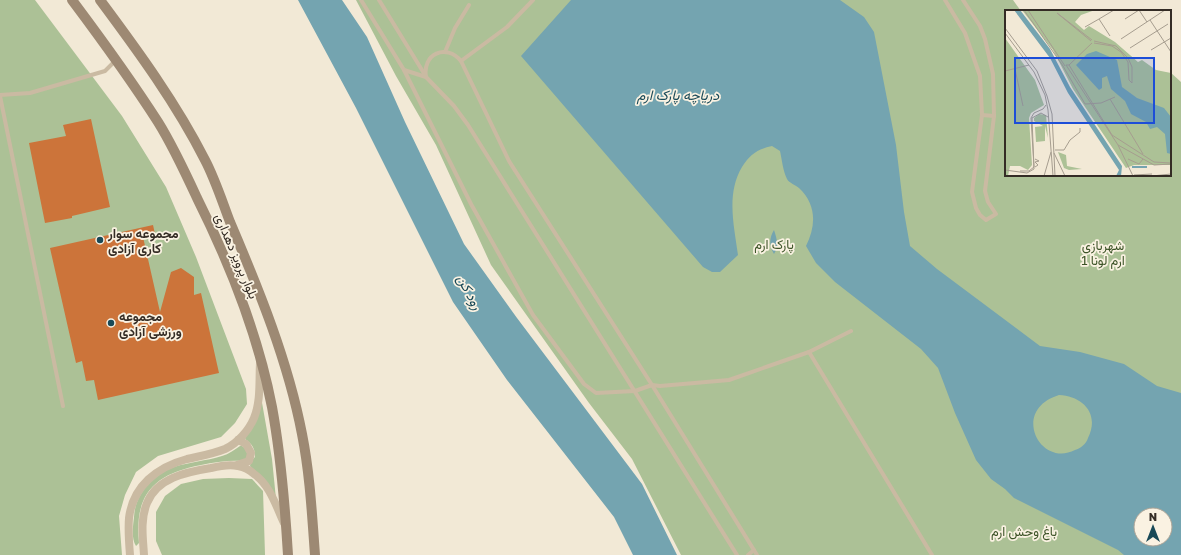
<svg xmlns="http://www.w3.org/2000/svg" width="1181" height="555" viewBox="0 0 1181 555" font-family="'Golos Text',Vazirmatn,sans-serif">
<style>
.green{fill:#acc196;fill-rule:evenodd}
.water{fill:#74a4b0;fill-rule:evenodd}
.building{fill:#cc743a}
.lines{fill:none;stroke-linecap:round;stroke-linejoin:round}
.lane{stroke:#cabaa2;stroke-width:4}
.street{stroke:#cabaa2;stroke-width:8}
.secondary{stroke:#9d8973;stroke-width:10}
.poi-dot{fill:#194957;stroke:#faf2e2;stroke-width:1.5}
.labels{text-anchor:middle;dominant-baseline:central;stroke-width:3.5;stroke-linejoin:round;paint-order:stroke}
.poi-label{font-size:13px;font-weight:bold;fill:#342c25;stroke:#faf2e2;text-anchor:start}
.park-label{font-size:13px;fill:#3c5327;stroke:#faf2e2}
.street-label{font-size:13px;fill:#342c25;stroke:#faf2e2}
.water-label{font-size:14px;font-style:italic;fill:#194957;stroke:#faf2e2}
.inset-river{fill:none;stroke:#74a4b0;stroke-width:2}
.inset-road{fill:none;stroke:#a69d8f;stroke-width:1}
.view{fill:#1d4ed8;fill-opacity:0.15;stroke:#1d4ed8;stroke-width:2}
.inset-edge{fill:none;stroke:#342c25;stroke-width:2}
</style>
<rect width="100%" height="100%" fill="#f2e9d6"/>
<g class="green">
<polygon points="0,0 35,0 122,116 166,187 196,257 246,389 247,404 235,423 221,437 158,456 136,472 125,495 119,516 122,555 0,555"/>
<path d="M356,0H1013L1021,11H1006V175H1170V72L1181,82V555H681L632,459L589,403L491,265L436,145L396,76ZM1141,515H1165V539H1141Z"/>
<path d="M261,397L272,459L276,499L250,466L251,461L255,457C255,448 252,444 245,439Z"/>
<path d="M240,446H242L246,449L248,457L243,461C229,460 215,462 201,465C154,474 134,494 139,543L136,546C131,538 133,526 134,517C135,494 153,475 174,467C189,462 206,461 222,456C229,454 234,450 240,446Z"/>
<polygon points="229,478 252,479 263,491 265,555 162,555 156,541 156,512 165,496 181,484 203,479"/>
</g>
<g class="water">
<polygon points="298,0 342,0 367,37 405,122 464,244 517,318 642,484 677,555 633,555 614,517 507,380 453,302 356,108"/>
<path d="M571,0H840L864,17L874,32L896,145L904,212L910,246L937,269L1040,346L1080,352L1124,364L1157,386L1181,393V555H1124L1118,550L1014,498L1005,489L991,479L976,460L955,413L938,368L921,349L835,282L816,263L806,246C816,226 817,205 799,188C796,185 789,183 787,179C783,171 782,160 780,151L772,146C758,149 750,154 742,167C726,194 734,225 738,255L720,272H712L703,267L521,56ZM1059,395C1083,396 1100,414 1088,438C1086,444 1081,448 1075,450C1040,468 1010,410 1059,395ZM1141,515H1165V539H1141Z"/>
<path d="M774,230C777,239 779,246 774,254C769,246 769,238 774,230Z"/>
</g>
<g class="building">
<polygon points="91,119 110,207 72,216 72,218 45,223 29,143 66,136 63,125"/>
<polygon points="153,225 155,234 143,237 160,312 171,272 181,268 194,277 194,295 201,293 219,373 98,400 94,380 86,381 82,361 76,363 50,248"/>
</g>
<g class="lines">
<g class="lane">
<polyline points="361,0 404,70 426,77"/>
<polyline points="379,0 425,75"/>
<polyline points="945,0 965,33 980,76 982,115 972,192 976,208 980,215 986,220 996,214 988,202 985,191 994,116 993,74 985,39 980,26 963,0"/>
<polyline points="445,52 455,28 469,5"/>
<polyline points="461,61 507,27 533,0"/>
<polyline points="404,70 471,204 533,315 584,384 596,393 635,391 652,385 660,386 729,380 809,352 851,331"/>
<polyline points="0,95 30,93 105,71 116,60"/>
<polyline points="0,96 63,406"/>
<polyline points="982,115 994,116"/>
<polyline points="809,352 932,555"/>
<path d="M737,555L468,125L454,106L426,77C422,54 446,43 461,61L509,161L652,385L757,555"/>
<polyline points="748,555 754,550"/>
</g>
<g class="street">
<polyline points="237,465 249,461 251,453 246,444 238,440"/>
<path d="M130,555C129,543 128,530 129,518C133,486 157,467 187,459C200,456 213,454 225,449C238,443 249,430 254,418C261,401 259,381 260,363"/>
<path d="M144,555C143,538 140,520 147,503C157,478 186,472 211,468C219,466 230,464 238,466C244,467 250,470 254,474C270,485 276,506 284,523"/>
</g>
<g class="secondary">
<path d="M72,0C102,40 131,80 158,122C173,146 185,172 197,198C230,264 258,334 272,407C281,456 285,505 288,555"/>
<path d="M100,0C138,51 176,103 205,160C215,179 222,201 230,222C259,290 288,361 302,434C310,474 312,515 315,555"/>
</g>
</g>
<g class="poi-dot">
<circle cx="100" cy="240" r="4"/>
<circle cx="111" cy="323" r="4"/>
</g>
<g class="labels">
<g class="poi-label">
<text x="108" y="233">مجموعه سوار<tspan x="108" dy="15">کاری آزادی</tspan></text>
<text x="119" y="316">مجموعه<tspan x="119" dy="15">ورزشی آزادی</tspan></text>
</g>
<g class="park-label">
<text x="774" y="244">پارک ارم</text>
<text x="1103" y="245">شهربازی<tspan x="1103" dy="15">ارم لونا 1</tspan></text>
<text x="1024" y="531">باغ وحش ارم</text>
</g>
<g class="street-label">
<text transform="translate(237 256) rotate(67)">بلوار پرویز دهداری</text>
</g>
<g class="water-label">
<text x="678" y="94">دریاچه پارک ارم</text>
<text transform="translate(470 292) rotate(62)">رود کن</text>
</g>
</g>
<g transform="translate(1005 10)">
<rect width="166" height="166" fill="#f2e9d6"/>
<path d="M17,0H90L76,5L70,12L79,20L84,16L110,32L133,52L137,50L151,60L166,63V155H129L121,158L68,79L48,40ZM0,28L30,70L39,95L26,103L24,108L27,155L23,160L15,156H5L3,166H0ZM34,104L41,105L43,128L40,116V131L31,132L30,117L38,116L29,111V108ZM53,142L61,145L62,156L77,159L64,160L59,158Z" fill="#acc196"/>
<path d="M9,0H15L45,39L65,77L117,156L116,166H111L114,160L63,83L45,48ZM91,41L112,50L117,77L132,88L159,98L166,107V144L162,143L160,124L152,117L145,119L141,112L126,104L120,91L106,79L102,66L97,68V78L94,80L71,55L82,44Z" fill="#74a4b0"/>
<path class="inset-river" d="M127,157H142"/>
<path class="inset-road" d="M19,0L58,56M23,0L60,56M134,0L142,12M94,9L109,0M120,9L134,0M145,10L166,42M80,17L94,9L105,26M0,18L32,61L42,86L47,104L50,166M0,23L29,62L40,85L43,100L48,166M116,29L160,0M86,31L52,3L87,30M89,31L111,36L123,48L127,57V73M89,33L107,36L116,42L123,52L124,70L127,73M125,38L163,14M146,40L166,28M64,55L87,33M58,56L80,94L96,93L110,87M10,59L18,96M0,61L24,55M105,89L138,144M113,135L128,166M50,140H59L65,130L75,122V118M49,143L60,166M30,149L34,151L30,152L33,155L30,157M123,149L134,154L138,149M166,153L149,152L107,125L64,55H61L113,135L149,155L166,154M0,160L22,163L29,159L27,108L36,103L43,107M15,161H24L29,157L26,108L29,103L38,99L41,95M129,165L147,164M39,166L46,142M147,166L166,164"/>
<path class="view" d="M10,48H149V113H10Z"/>
<rect width="166" height="166" class="inset-edge"/>
</g>
<g transform="translate(1153 527)"><circle r="19" fill="#faf2e2" stroke="#aba396"/>
<path d="M0-3L7 15L0 10L-7 15Z" fill="#194957"/>
<text y="-6" font-size="11" font-weight="bold" text-anchor="middle" fill="#342c25">N</text>
</g>
</svg>
